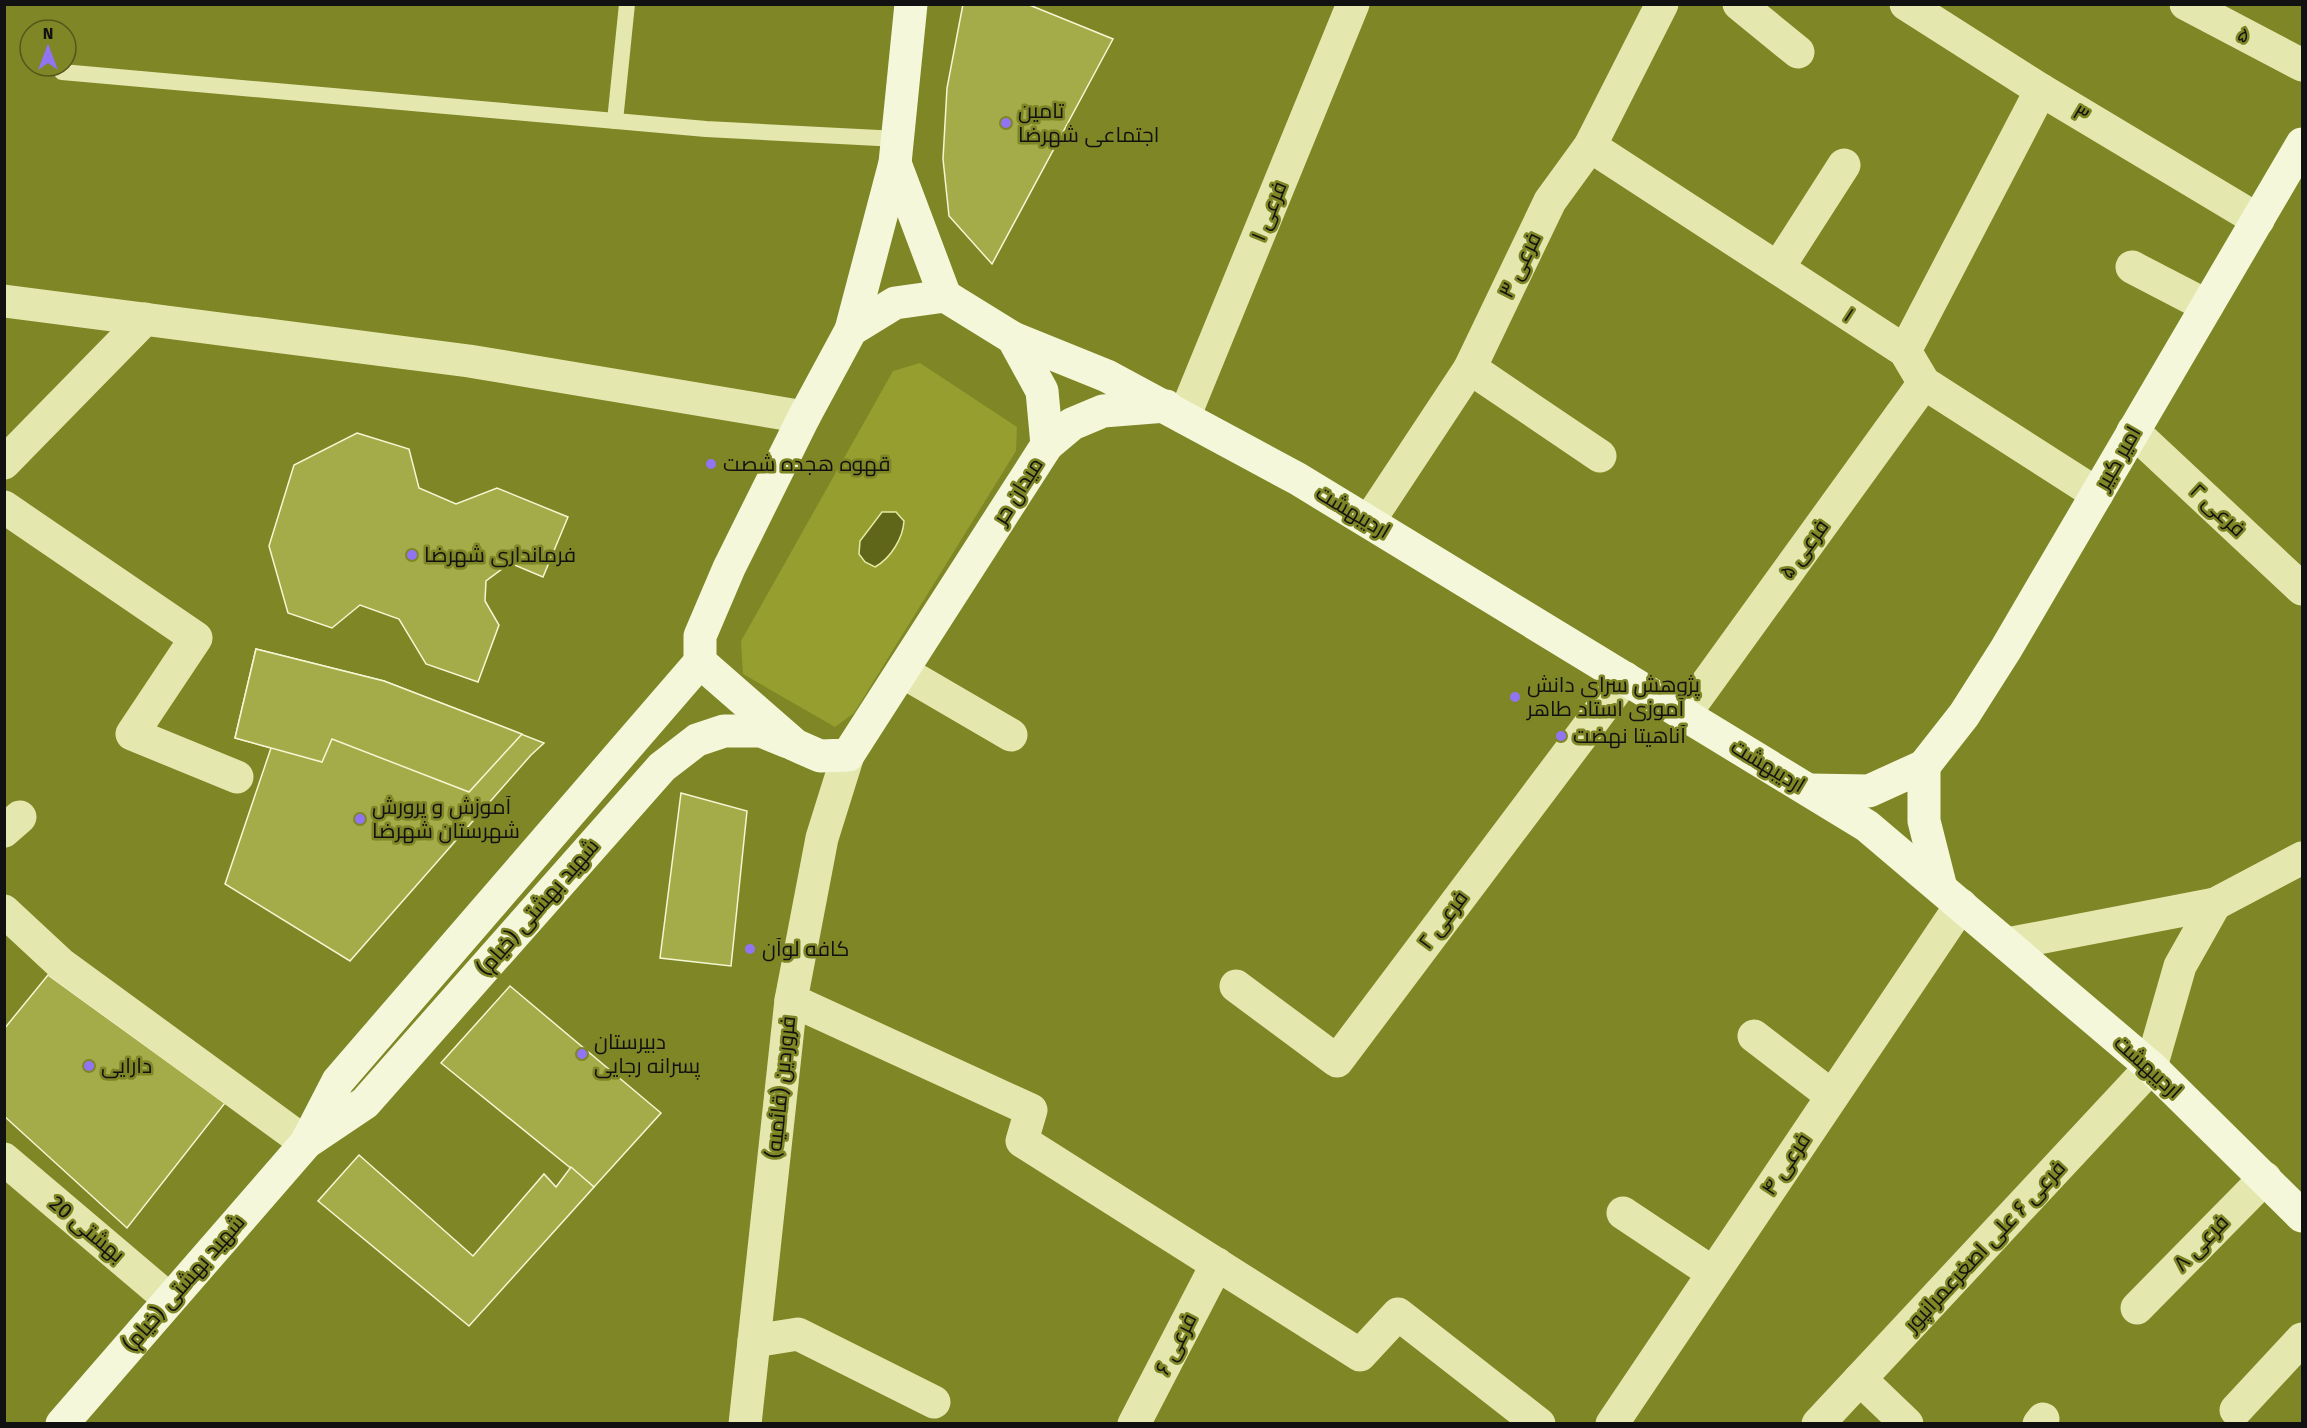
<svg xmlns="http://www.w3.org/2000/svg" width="2307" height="1428" viewBox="0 0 2307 1428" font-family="'Fira Sans',Cairo,sans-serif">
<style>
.green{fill:#969e2f}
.water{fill:#5f661a;stroke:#e5e9a4;stroke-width:1.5}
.building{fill:#a4ac49;stroke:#f4f7d3;stroke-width:1.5}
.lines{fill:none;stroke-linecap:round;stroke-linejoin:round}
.service{stroke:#e4e8af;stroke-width:16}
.minor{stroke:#e4e8af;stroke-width:33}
.tertiary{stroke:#e4e8af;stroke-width:33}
.secondary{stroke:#f5f7da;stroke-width:33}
.poi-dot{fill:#9174f2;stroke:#7e8625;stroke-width:2}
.labels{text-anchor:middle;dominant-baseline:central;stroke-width:5;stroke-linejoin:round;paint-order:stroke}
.street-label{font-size:21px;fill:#111;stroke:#7e8625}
.poi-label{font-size:21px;fill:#111;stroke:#7e8625;text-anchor:start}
</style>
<rect width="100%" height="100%" fill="#7e8625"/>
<polygon class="green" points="920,363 1017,427 1016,451 854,713 835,727 743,674 741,641 893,371"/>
<path class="water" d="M882,512H896L904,521C903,538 891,558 875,567L865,562L859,554L860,541Z"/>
<g class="building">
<polygon points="963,4 1027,4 1113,39 992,264 949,216 943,159 947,88"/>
<polygon points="357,433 409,449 419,488 456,504 497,488 568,517 543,577 510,563 486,581 485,601 499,625 478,682 426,664 399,619 360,605 332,628 288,613 269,546 294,465"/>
<polygon points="256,649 384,681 544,743 531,755 350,961 225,884 271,748 235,738"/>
<polygon points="256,649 384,681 522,734 469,792 332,739 322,762 235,738"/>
<polygon points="681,793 747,811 731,966 660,958"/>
<polygon points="48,975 225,1103 127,1228 4,1116 4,1029"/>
<polygon points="510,986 661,1113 594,1187 441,1063"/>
<polygon points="359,1155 473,1256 544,1174 556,1187 571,1167 594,1187 469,1326 318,1201"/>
</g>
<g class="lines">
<g class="service">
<polyline points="62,72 706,129 898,139"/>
<polyline points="615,121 627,4"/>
</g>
<g class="minor">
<polyline points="1739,4 1798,52"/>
<polyline points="1906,4 2041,90 2258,220"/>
<polyline points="2186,4 2302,65"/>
<polyline points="1590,146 1905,351 1924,383 2097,494"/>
<polyline points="2132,267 2207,306"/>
<polyline points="1778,268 1844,165"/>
<polyline points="4,301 469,361 804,417"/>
<polyline points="1905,351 2041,90"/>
<polyline points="1470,368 1600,456"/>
<polyline points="1184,417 1353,4"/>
<polyline points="2133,431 2302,589"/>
<polyline points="4,463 145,319"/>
<polyline points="4,507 196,638 132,734 237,777"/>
<polyline points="1369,521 1470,368 1550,201 1590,146 1662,4"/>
<polyline points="903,672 1011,735"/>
<polyline points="1684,715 1924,383"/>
<polyline points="4,831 20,817"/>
<polyline points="4,911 61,964 306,1143"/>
<polyline points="1236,986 1337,1061 1625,678"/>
<polyline points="791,1000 1031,1110 1022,1141 1360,1355 1398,1314 1539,1424"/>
<polyline points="1754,1036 1832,1096"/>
<polyline points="4,1159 169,1299"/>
<polyline points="1623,1213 1713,1273"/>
<polyline points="2137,1308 2265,1178"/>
<polyline points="754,1341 798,1334 934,1402"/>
<polyline points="1860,1379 1907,1424"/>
<polyline points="2236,1410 2302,1339"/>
<polyline points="1134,1424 1217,1264"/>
<polyline points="1612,1424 1961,905"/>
<polyline points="1818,1424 2151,1067"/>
<polyline points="2039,1424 2043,1419"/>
</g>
<g class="tertiary">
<polyline points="2007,944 2215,904 2302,858"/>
<polyline points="2151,1067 2180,966 2215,904"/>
<polyline points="745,1424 791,1000 822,838 848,755"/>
</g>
<g class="secondary">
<polyline points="895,163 945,296"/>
<polygon points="945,296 1013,338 1042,391 1047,445 848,755 820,756 795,745 700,662 700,636 729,568 804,417 851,330 895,303"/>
<polyline points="851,330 895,163 911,4"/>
<polyline points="1013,338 1107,376 1298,479 1867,826 2151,1067 2302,1216"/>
<polyline points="1047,445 1072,424 1103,411 1166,406"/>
<polyline points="1924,766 1964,715 2006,649 2302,144"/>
<polyline points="1809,790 1869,791 1924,766 1924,821 1941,888"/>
<polyline points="310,1140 365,1103 662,767 697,740 724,731 761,731 788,742"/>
<polyline points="62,1424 306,1143 338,1081 700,662"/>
</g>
</g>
<g class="poi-dot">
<circle cx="1006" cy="123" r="6"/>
<circle cx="711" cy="464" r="6"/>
<circle cx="412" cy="555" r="6"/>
<circle cx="1515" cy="697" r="6"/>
<circle cx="1561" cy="736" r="6"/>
<circle cx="360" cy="819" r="6"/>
<circle cx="750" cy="949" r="6"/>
<circle cx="582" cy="1054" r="6"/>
<circle cx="89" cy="1066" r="6"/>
</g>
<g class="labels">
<g class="street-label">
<text transform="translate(2244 35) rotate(27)">۵</text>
<text transform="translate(2081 114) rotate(31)">۳</text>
<text transform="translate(1269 211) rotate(-68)">فرعی ۱</text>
<text transform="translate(1520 265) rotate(-64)">فرعی ۳</text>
<text transform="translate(1849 315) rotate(33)">۱</text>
<text transform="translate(2118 458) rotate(-60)">امیر کبیر</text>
<text transform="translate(1018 491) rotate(-58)">میدان حر</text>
<text transform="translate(2218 510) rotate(43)">فرعی ۲</text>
<text transform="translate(1353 512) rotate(31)">اردیبهشت</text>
<text transform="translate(1804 549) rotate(-54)">فرعی ۵</text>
<text transform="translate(1768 766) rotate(31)">اردیبهشت</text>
<text transform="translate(538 907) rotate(-49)">شهید بهشتی (خیام)</text>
<text transform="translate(1443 920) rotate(-53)">فرعی ۲</text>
<text transform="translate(2148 1067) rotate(42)">اردیبهشت</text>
<text transform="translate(781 1087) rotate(-84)">فروردین (قائمیه)</text>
<text transform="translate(1786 1164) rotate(-56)">فرعی ۴</text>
<text transform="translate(87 1229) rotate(40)">بهشتی 20</text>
<text transform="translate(2201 1243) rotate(-46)">فرعی ۸</text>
<text transform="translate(1985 1246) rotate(-47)">فرعی ۶ علی اصغرعمرانپور</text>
<text transform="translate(184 1283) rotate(-49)">شهید بهشتی (خیام)</text>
<text transform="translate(1176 1344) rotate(-63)">فرعی ۶</text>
</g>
<g class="poi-label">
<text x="1018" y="111">تامین<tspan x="1018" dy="24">اجتماعی شهرضا</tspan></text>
<text x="723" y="464">قهوه هجده شصت</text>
<text x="424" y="555">فرمانداری شهرضا</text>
<text x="1527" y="685">پژوهش سرای دانش<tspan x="1527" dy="24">آموزی استاد طاهر</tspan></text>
<text x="1573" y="736">آناهیتا نهضت</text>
<text x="372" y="807">آموزش و پرورش<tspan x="372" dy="24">شهرستان شهرضا</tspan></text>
<text x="762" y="949">کافه لوآن</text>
<text x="594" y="1042">دبیرستان<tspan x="594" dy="24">پسرانه رجایی</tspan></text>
<text x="101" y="1066">دارایی</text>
</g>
</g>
<rect width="2307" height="1428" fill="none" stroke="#111111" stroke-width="12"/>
<g transform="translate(48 48)"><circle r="28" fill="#7e8625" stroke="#52571d" stroke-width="1.5"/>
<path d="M0-4.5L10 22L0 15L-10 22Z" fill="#9174f2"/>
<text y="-9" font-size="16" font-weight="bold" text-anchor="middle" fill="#111111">N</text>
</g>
</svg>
